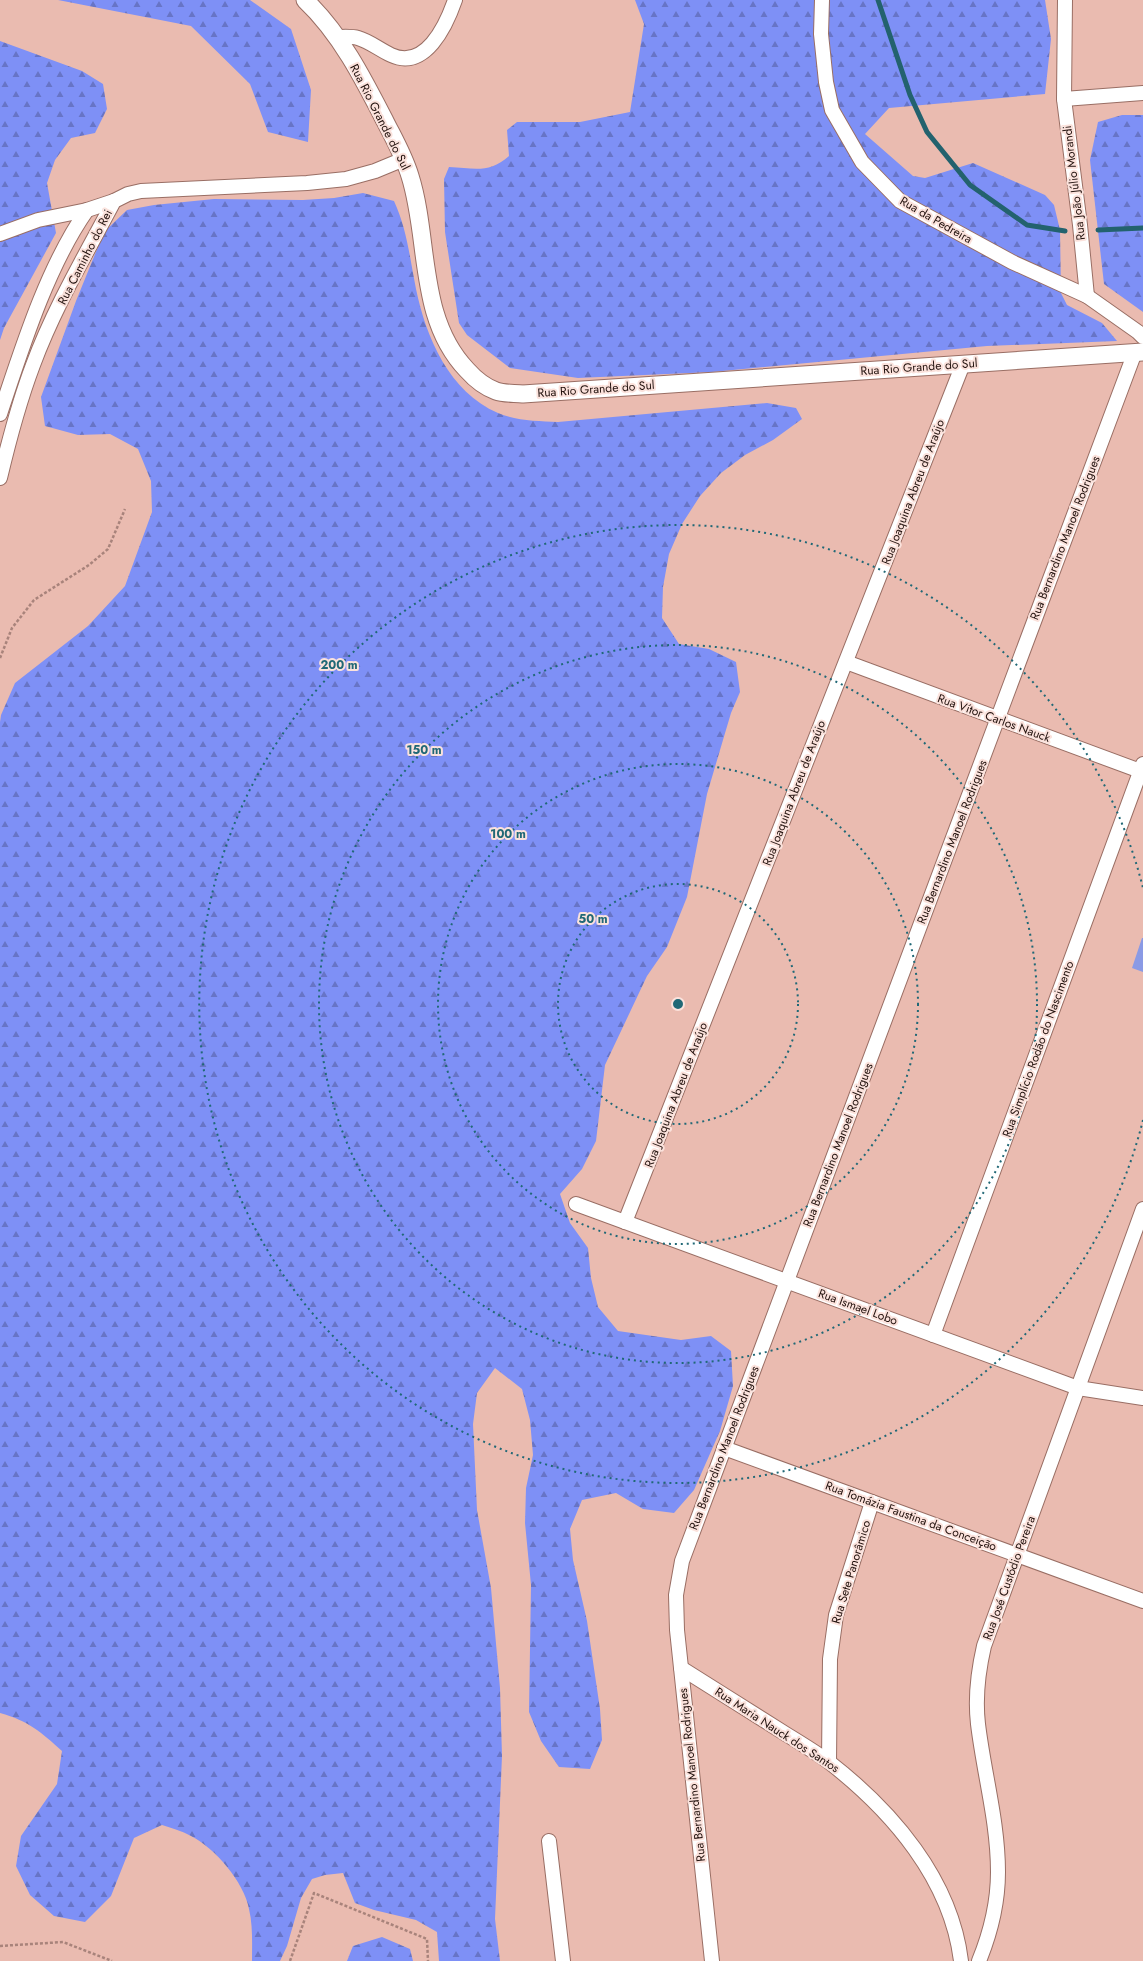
<svg xmlns="http://www.w3.org/2000/svg" width="1143" height="1961" viewBox="0 0 1143 1961" font-family="Jost,sans-serif">
<style>
.green{fill:#8a9ae5}
.forest{fill:url(#forest-firs)}
.lines{fill:none;stroke-linecap:round;stroke-linejoin:round}
.stream{stroke:#23626e;stroke-width:5}
.minor-casing{stroke:#996e64;stroke-width:16}
.tertiary-casing{stroke:#996e64;stroke-width:19}
.path{stroke:#a8837b;stroke-width:2.5;stroke-dasharray:3 2;stroke-linecap:butt}
.minor{stroke:#fff;stroke-width:14}
.tertiary{stroke:#fff;stroke-width:17}
.ring{fill:none;stroke:#206876;stroke-width:2;stroke-dasharray:2 4}
.labels{text-anchor:middle;dominant-baseline:central;stroke-width:4;stroke-linejoin:round;paint-order:stroke}
.street-label{font-size:12px;fill:#20100c;stroke:#fbe2dc}
.centre{fill:#206876;stroke:#fbe2dc;stroke-width:2}
.ring-label{font-size:12px;text-anchor:middle;font-weight:bold;fill:#206876;stroke:#fbe2dc;stroke-width:4;stroke-linejoin:round;paint-order:stroke}
</style>
<defs>
<pattern id="forest-firs" width="22" height="20" patternUnits="userSpaceOnUse"><rect width="22" height="20" fill="#7e90f6"/><path d="M5 1l3.5 6h-7zM16 11l3.5 6h-7z" fill="#6774c6"/></pattern>
</defs>
<rect width="100%" height="100%" fill="#eabbb0"/>
<polygon class="green" points="1142,938 1143,938 1143,972 1132,968"/>
<g class="forest">
<polygon points="58,0 250,0 291,29 311,90 308,142 268,132 250,84 191,26"/>
<path d="M635,0H1045L1051,39L1045,94L889,108L865,134L913,176L925,178L973,163L1045,195L1054,205L1060,230L1061,293L1067,305L1102,323L1117,341L987,346L712,372L578,378L510,368L467,335L459,323L445,232L444,179L449,167C474,168 489,174 509,156L507,130L517,122H580L630,112L644,24Z"/>
<polygon points="0,41 82,71 103,84 107,109 95,133 71,138 55,160 47,183 56,233 4,328 0,340"/>
<polygon points="1122,115 1143,115 1143,312 1104,284 1090,160 1098,122"/>
<path d="M363,193L394,201C407,229 410,259 416,289C426,337 449,392 498,413C517,421 538,421 558,422L767,403L796,408L802,419L773,440L745,455L721,473L700,496L682,524L669,554L663,587L662,618L679,644L709,649L736,662L740,692L731,713L707,794L687,897L667,947L647,976L605,1065L596,1141L582,1169L560,1194L570,1223L588,1248L591,1278L598,1307L618,1331L681,1340L711,1336L731,1351L733,1386L720,1431L694,1490L674,1513L643,1509L616,1493L582,1500L570,1529L573,1560L587,1621L600,1709L602,1740L590,1769L559,1767L541,1741L529,1712L531,1585L525,1523L526,1488L533,1455L530,1420L522,1389L495,1368L477,1393L473,1424L477,1510L491,1588L500,1688L502,1756L495,1919L500,1961H439L437,1932L416,1920L374,1910L355,1903L343,1873L325,1875L312,1879L301,1898L287,1946L280,1961H252C252,1944 253,1926 249,1909C244,1882 215,1848 191,1836C182,1831 171,1828 162,1825L134,1838L111,1896L85,1922L54,1916L30,1895L16,1866L21,1836L57,1784L62,1751C41,1732 29,1721 0,1713V722L1,715L15,683L88,626L125,586L152,512L151,481L138,449L110,434L78,435L45,426L41,397L76,301L104,232L127,210L154,205L214,199L303,200L334,198Z"/>
<polygon points="382,1937 410,1949 413,1961 347,1961 353,1946"/>
</g>
<g class="lines">
<g class="stream">
<polyline points="878,0 910,95 927,132 970,185 1027,225 1065,231"/>
<polyline points="1098,230 1143,228"/>
</g>
<g class="minor-casing">
<g id="minor">
<polyline points="822,0 821,34 826,82 832,110 862,162 900,201 1012,262 1087,296 1138,332 1143,337"/>
<polyline points="1065,0 1064,99 1080,225 1087,296"/>
<path d="M336,37C343,37 351,36 358,38C369,41 380,50 391,55C425,71 446,26 455,0"/>
<polyline points="1064,99 1143,93"/>
<polyline points="0,234 38,220 87,210 114,201"/>
<path d="M0,414C22,348 47,267 87,210"/>
<path d="M0,478C9,440 19,402 33,365C54,308 86,254 114,201L128,194L141,191L307,183L346,179L375,171L404,159"/>
<polyline points="846,662 1143,772"/>
<polyline points="576,1204 1078,1388 1143,1398"/>
<polyline points="625,1222 963,364"/>
<polyline points="933,1335 1143,764"/>
<polyline points="724,1448 1143,1601"/>
<path d="M681,1668C714,1689 748,1710 781,1731C797,1741 814,1751 829,1762C892,1811 951,1879 961,1961"/>
<polyline points="829,1762 830,1659 836,1615 872,1502"/>
<polyline points="549,1841 563,1961"/>
<polyline points="712,1961 677,1630 676,1595 682,1561 1135,352"/>
<path d="M979,1961C990,1934 998,1902 998,1872C998,1822 984,1774 978,1724C975,1698 978,1672 984,1646L1143,1209"/>
</g>
</g>
<g class="tertiary-casing">
<path id="tertiary" d="M305,0C340,33 363,78 385,121C394,139 404,156 410,176C430,239 417,318 467,370C475,379 485,387 496,391C504,394 515,393 523,394L1143,352"/>
</g>
<g class="path">
<polyline points="0,658 12,628 34,600 89,565 108,549 125,509"/>
<polyline points="0,1946 63,1942 112,1961"/>
<polyline points="290,1961 314,1893 427,1939 428,1961"/>
</g>
<use href="#minor" class="minor"/>
<use href="#tertiary" class="tertiary"/>
</g>
<g class="ring">
<circle cx="678" cy="1004" r="120"/>
<circle cx="678" cy="1004" r="240"/>
<circle cx="678" cy="1004" r="359"/>
<path d="M1143 1120A479 479 0 1 1 1143 888"/>
</g>
<g class="labels">
<g class="street-label">
<text transform="translate(380 117) rotate(63)">Rua Rio Grande do Sul</text>
<text transform="translate(1074 183) rotate(-97)">Rua João Júlio Morandi</text>
<text transform="translate(936 220) rotate(30)">Rua da Pedreira</text>
<text transform="translate(85 257) rotate(-63)">Rua Caminho do Rei</text>
<text transform="translate(919 367) rotate(-4)">Rua Rio Grande do Sul</text>
<text transform="translate(596 389) rotate(-4)">Rua Rio Grande do Sul</text>
<text transform="translate(913 492) rotate(-69)">Rua Joaquina Abreu de Araújo</text>
<text transform="translate(1065 538) rotate(-69)">Rua Bernardino Manoel Rodrigues</text>
<text transform="translate(994 718) rotate(20)">Rua Vítor Carlos Nauck</text>
<text transform="translate(794 793) rotate(-69)">Rua Joaquina Abreu de Araújo</text>
<text transform="translate(952 842) rotate(-69)">Rua Bernardino Manoel Rodrigues</text>
<text transform="translate(1038 1049) rotate(-70)">Rua Simplício Rodão do Nascimento</text>
<text transform="translate(676 1095) rotate(-69)">Rua Joaquina Abreu de Araújo</text>
<text transform="translate(838 1145) rotate(-69)">Rua Bernardino Manoel Rodrigues</text>
<text transform="translate(858 1307) rotate(20)">Rua Ismael Lobo</text>
<text transform="translate(724 1448) rotate(-69)">Rua Bernardino Manoel Rodrigues</text>
<text transform="translate(911 1516) rotate(20)">Rua Tomázia Faustina da Conceição</text>
<text transform="translate(851 1572) rotate(-73)">Rua Sete Panorâmico</text>
<text transform="translate(1009 1578) rotate(-70)">Rua José Custódio Pereira</text>
<text transform="translate(777 1730) rotate(33)">Rua Maria Nauck dos Santos</text>
<text transform="translate(692 1775) rotate(-96)">Rua Bernardino Manoel Rodrigues</text>
</g>
</g>
<circle cx="678" cy="1004" r="6" class="centre"/>
<g class="ring-label">
<text x="339" y="669">200 m</text>
<text x="424" y="754">150 m</text>
<text x="508" y="838">100 m</text>
<text x="593" y="923">50 m</text>
</g>
</svg>
